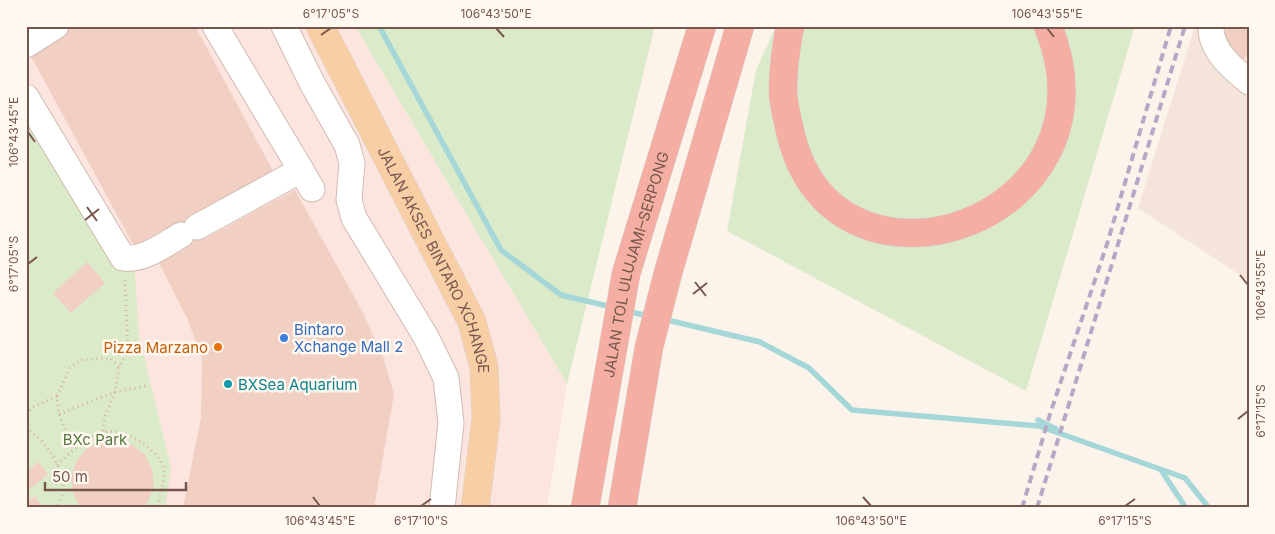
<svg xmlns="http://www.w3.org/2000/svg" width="1275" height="534" viewBox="0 0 1275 534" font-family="Inter,sans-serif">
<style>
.residential{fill:#f4e4d9}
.commercial{fill:#fce4df}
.green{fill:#dbeac8}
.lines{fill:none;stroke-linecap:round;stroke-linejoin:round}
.stream{stroke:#a5d7d8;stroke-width:5.5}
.building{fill:#f1cfc3}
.minor-casing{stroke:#d1bcb2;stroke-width:27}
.major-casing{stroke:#d9d0cd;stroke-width:29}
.highway-casing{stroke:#d9d0cd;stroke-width:29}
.path{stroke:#d7b2a5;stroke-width:3;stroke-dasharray:1 4;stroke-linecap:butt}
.minor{stroke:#fff;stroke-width:25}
.major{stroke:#f8cea5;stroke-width:28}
.highway{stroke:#f4aea3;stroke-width:28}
.rail{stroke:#b4a8c7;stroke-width:4;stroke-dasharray:8 5;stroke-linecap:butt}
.ticks{fill:none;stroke:#77574d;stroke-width:2}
.shop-dot{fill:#3f7fe0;stroke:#fff8f1;stroke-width:2}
.food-dot{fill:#e8710a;stroke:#fff8f1;stroke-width:2}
.culture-dot{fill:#0f9aa8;stroke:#fff8f1;stroke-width:2}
.labels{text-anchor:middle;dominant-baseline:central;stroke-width:5;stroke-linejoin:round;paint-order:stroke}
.street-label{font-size:15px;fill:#77574d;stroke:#fff8f1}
.shop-label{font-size:15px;fill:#366cbe;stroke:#fff8f1;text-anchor:start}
.food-label{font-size:15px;fill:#c56008;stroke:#fff8f1;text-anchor:end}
.culture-label{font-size:15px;fill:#0d838f;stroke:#fff8f1;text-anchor:start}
.park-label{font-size:15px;fill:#597742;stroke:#fff8f1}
.neatline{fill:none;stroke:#77574d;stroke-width:2}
.ticks-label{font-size:12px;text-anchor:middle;fill:#77574d}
</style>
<rect width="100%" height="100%" fill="#fcf3eb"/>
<polygon class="residential" points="1195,26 1249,26 1249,281 1138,208"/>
<polygon class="commercial" points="26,26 355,26 567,384 547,508 26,508"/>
<g class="green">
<polygon points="355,26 655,26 567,384"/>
<polygon points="776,26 1135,26 1026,391 727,231 756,70"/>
<polygon points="26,94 134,260 139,336 171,467 165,508 26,508"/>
</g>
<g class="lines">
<g class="stream">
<polyline points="379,26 501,250 561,295 612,307"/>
<polyline points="626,311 649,316"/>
<polyline points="663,319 760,342 809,368 852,410 1039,426 1185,478 1209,508"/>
<polyline points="1038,420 1056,429"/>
<polyline points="1161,470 1186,508"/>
</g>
</g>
<g class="building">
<polygon points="69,26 195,26 273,171 191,216 204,239 295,190 362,311 383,357 394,394 374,508 183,508 201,418 202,359 188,320 159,263 188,248 175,224 134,246 27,49"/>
<polygon points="1230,26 1243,26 1249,31 1249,53 1243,60 1218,39"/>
<polygon points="87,262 105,283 71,313 53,293"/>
<polygon points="117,440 132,445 145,455 152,469 154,485 149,500 143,508 81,508 73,493 71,477 76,462 86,449 101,442"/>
<polygon points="38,462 48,474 30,489 26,483 26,472"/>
<polygon points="35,496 43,507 26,508 26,503"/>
</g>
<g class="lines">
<g class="minor-casing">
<g id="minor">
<polyline points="284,26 312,83 347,145 352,163 349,200 354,218 426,337 446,378 451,423 442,508"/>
<path d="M1211,26C1210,50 1232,68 1249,82"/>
<polyline points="26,45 56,26"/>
<path d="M26,97L123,258C143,261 164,245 181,235"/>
<polyline points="301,170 312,189"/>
<polyline points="197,227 301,170 215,26"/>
</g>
</g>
<g class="major-casing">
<g id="major">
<path id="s1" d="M320,26L472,322L484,367L486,419L475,508"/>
</g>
</g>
<g class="highway-casing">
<g id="highway">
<path d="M790,26C786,47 783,69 783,90C783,105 788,121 791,135C835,319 1127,222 1048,26"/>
<path id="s2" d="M585,508L626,274L702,26"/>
<polyline points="622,508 649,347 668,273 740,26"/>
</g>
</g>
<g class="path">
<polyline points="26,414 33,407 57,396"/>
<polyline points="59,414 115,392 146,386"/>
<path d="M26,428C45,441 65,466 63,492C62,497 59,503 58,508"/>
<polyline points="103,431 105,416 115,392 119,367 128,351 125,280"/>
<polyline points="73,448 59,414 57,396 70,368 80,360 110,358 119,367"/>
<path d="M57,465C67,455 90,434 104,432C124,428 160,449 164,470C165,481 159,497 157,508"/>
</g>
<use href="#minor" class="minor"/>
<use href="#major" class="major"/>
<use href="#highway" class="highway"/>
<g class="rail">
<polyline points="1022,508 1051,411 1107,244 1171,26"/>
<polyline points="1037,508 1185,26"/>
</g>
</g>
<path class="ticks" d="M496,28L504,37M1047,28L1054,37M321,35L331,28M28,132L35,142M87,207L97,221M85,220L99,209M28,264L37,257M1240,275L1248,285M695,282L706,296M693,294L707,283M1238,419L1248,411M313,497L320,506M863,497L871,506M421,506L431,499M1125,506L1135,499"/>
<circle class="shop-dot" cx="284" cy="338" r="5"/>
<circle class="food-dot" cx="218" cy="347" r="5"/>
<circle class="culture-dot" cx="228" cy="384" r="5"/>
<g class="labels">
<g class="street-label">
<text stroke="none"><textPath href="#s1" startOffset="261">JALAN AKSES BINTARO XCHANGE</textPath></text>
<text stroke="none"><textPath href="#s2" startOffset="249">JALAN TOL ULUJAMI–SERPONG</textPath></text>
</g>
<g class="shop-label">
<text x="294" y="329">Bintaro<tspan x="294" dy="17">Xchange Mall 2</tspan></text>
</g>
<g class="food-label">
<text x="208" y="347">Pizza Marzano</text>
</g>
<g class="culture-label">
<text x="238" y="384">BXSea Aquarium</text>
</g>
<g class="park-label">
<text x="95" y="439">BXc Park</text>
</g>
</g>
<rect width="1275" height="534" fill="none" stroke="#fff8f1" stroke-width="55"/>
<path d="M45 482v8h141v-8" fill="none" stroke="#77574d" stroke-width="2.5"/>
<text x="52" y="482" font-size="15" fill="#77574d" stroke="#fff8f1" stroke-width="4" paint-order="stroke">50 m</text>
<rect x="28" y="28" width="1220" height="478" class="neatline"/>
<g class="ticks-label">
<text x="331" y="18">6°17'05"S</text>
<text x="496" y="18">106°43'50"E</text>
<text x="1047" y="18">106°43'55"E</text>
<text transform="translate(14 132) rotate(-90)" y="4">106°43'45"E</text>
<text transform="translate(14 264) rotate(-90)" y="4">6°17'05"S</text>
<text transform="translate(1261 285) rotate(-90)" y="4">106°43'55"E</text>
<text transform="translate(1261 411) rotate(-90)" y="4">6°17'15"S</text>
<text x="320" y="525">106°43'45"E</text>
<text x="421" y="525">6°17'10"S</text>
<text x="871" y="525">106°43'50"E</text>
<text x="1125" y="525">6°17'15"S</text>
</g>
</svg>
